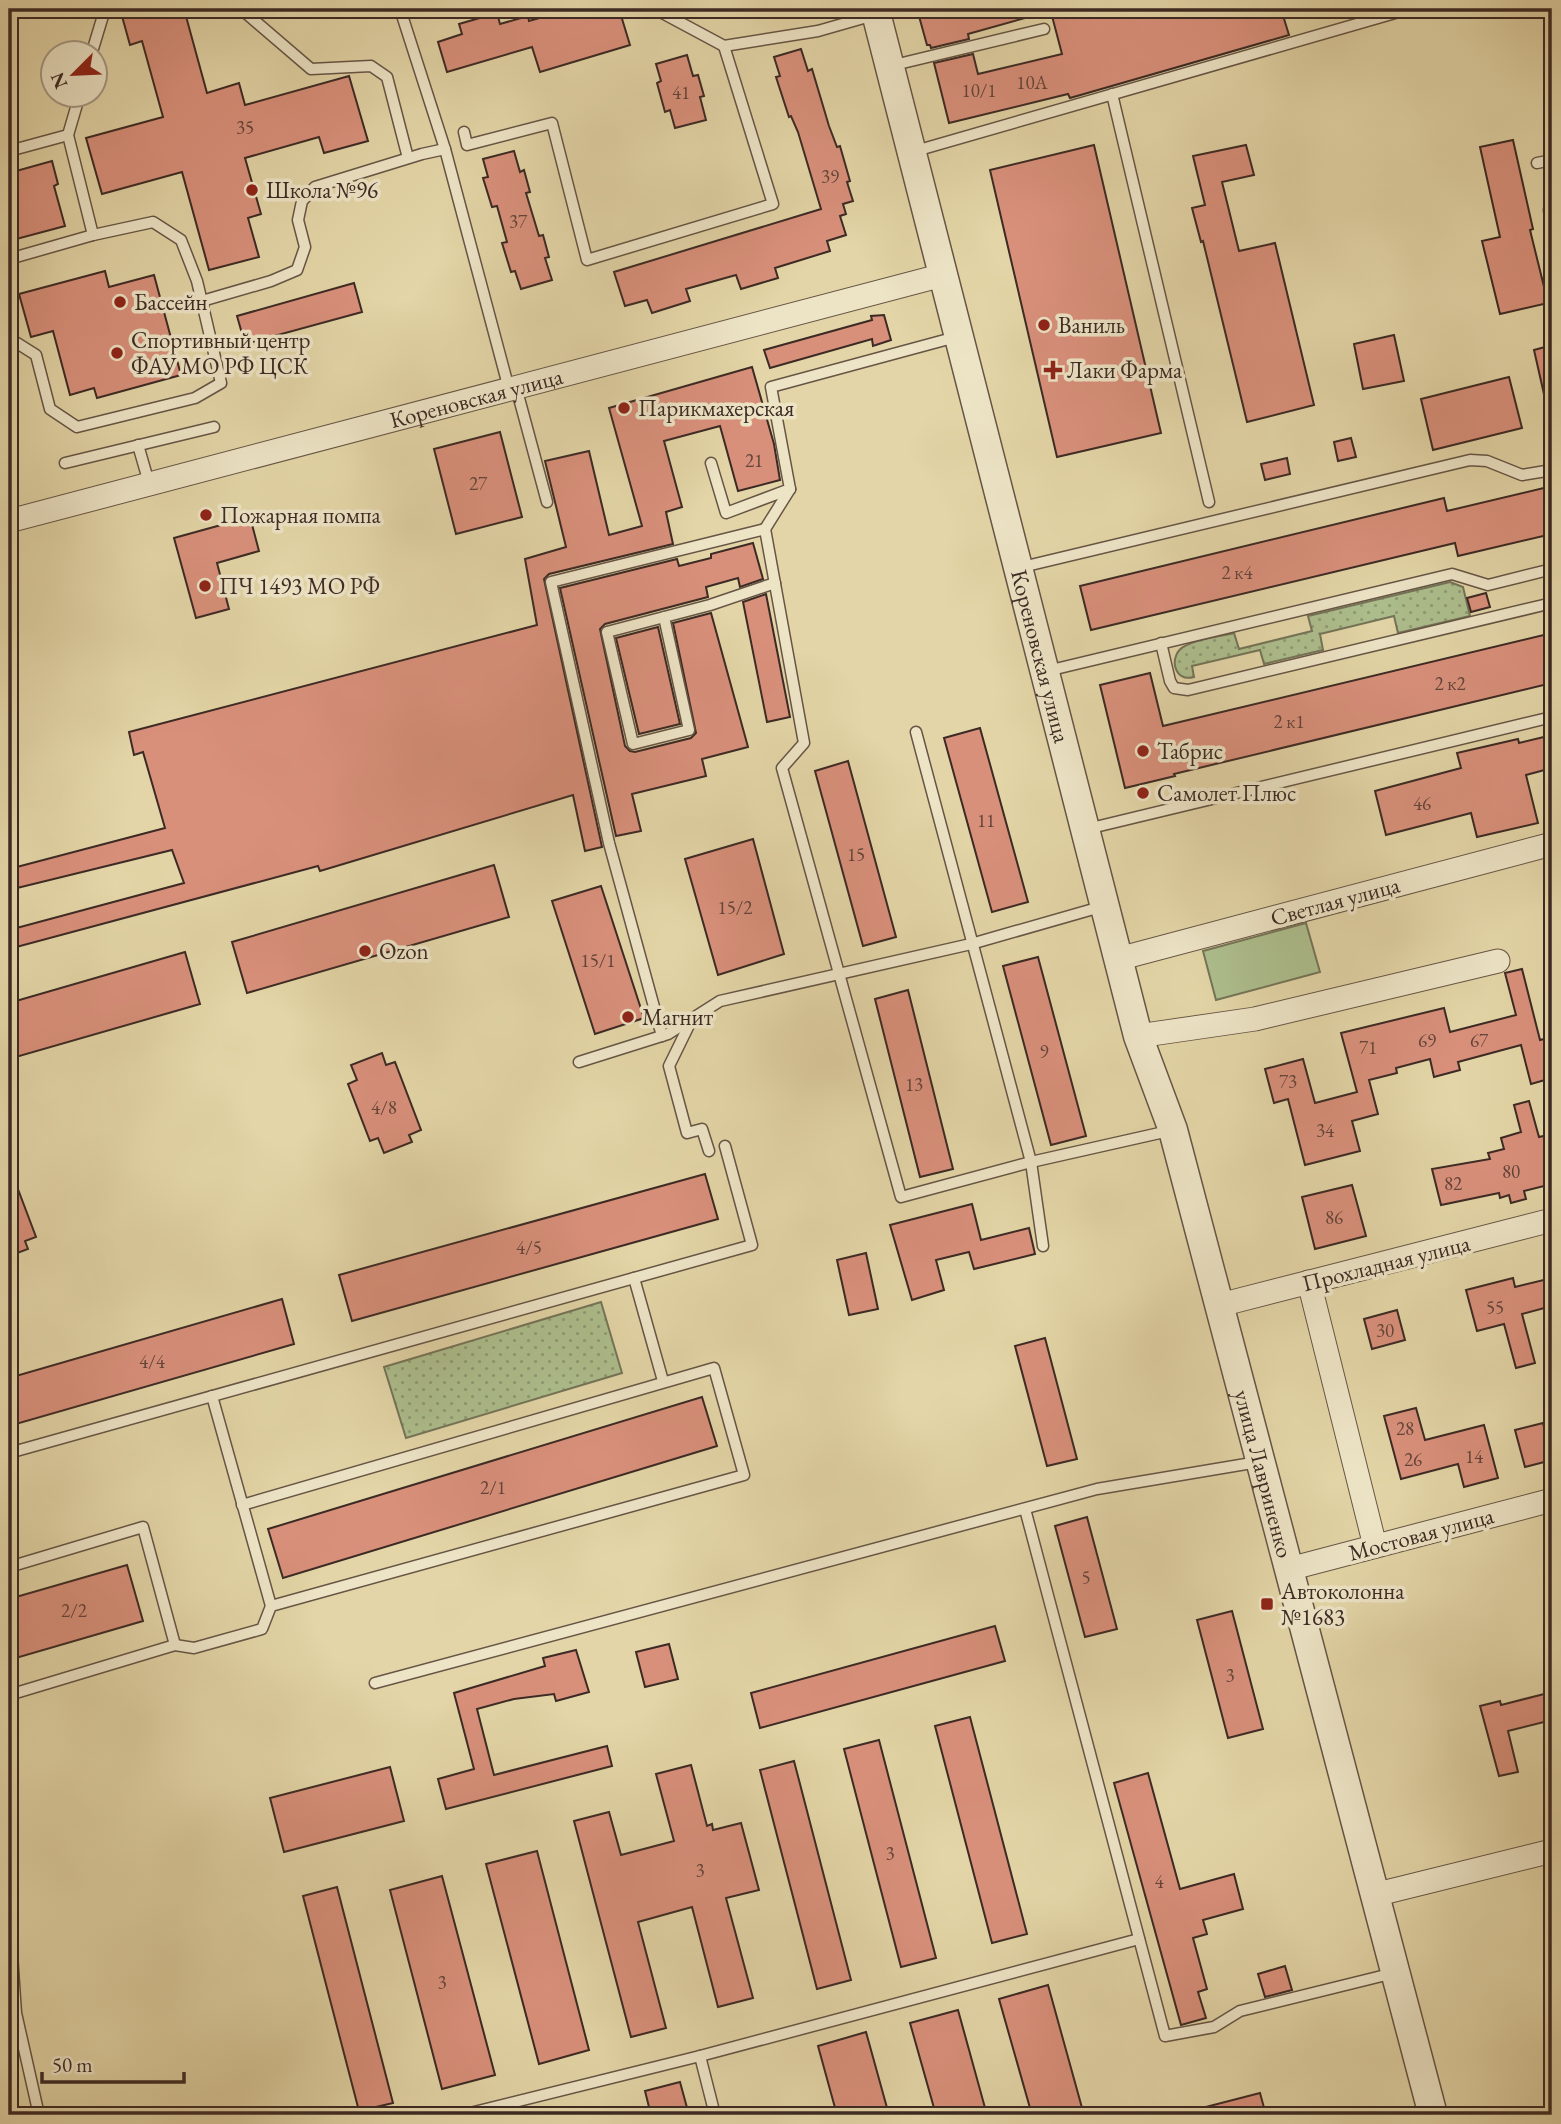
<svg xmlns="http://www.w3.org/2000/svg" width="1561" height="2124" viewBox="0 0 1561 2124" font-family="'EB Garamond',serif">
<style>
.park{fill:url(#park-dots);stroke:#747458;stroke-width:2}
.garden{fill:#adbe8d;stroke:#747458;stroke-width:2}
.building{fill:#d9907b;stroke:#3c2a24;stroke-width:2}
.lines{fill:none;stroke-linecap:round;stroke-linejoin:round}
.service-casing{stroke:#665545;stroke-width:13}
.minor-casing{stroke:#665545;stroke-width:25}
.tertiary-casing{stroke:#665545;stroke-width:31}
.service{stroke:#ede4c6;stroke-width:10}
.minor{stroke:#ede4c6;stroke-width:23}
.tertiary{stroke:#ede4c6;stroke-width:28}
.poi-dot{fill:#8f2418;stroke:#ede4c6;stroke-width:2.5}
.labels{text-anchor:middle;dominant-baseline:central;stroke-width:7;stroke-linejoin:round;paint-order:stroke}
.number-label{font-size:19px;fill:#63443a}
.poi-label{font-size:23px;fill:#3c2a24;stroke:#ede4c6;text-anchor:start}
.street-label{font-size:23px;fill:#3c2a24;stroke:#ede4c6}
</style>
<defs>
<pattern id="park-dots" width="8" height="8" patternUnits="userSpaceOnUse" patternTransform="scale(1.75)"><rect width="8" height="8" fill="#adbe8d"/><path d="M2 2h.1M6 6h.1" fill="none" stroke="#8e9b73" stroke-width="1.8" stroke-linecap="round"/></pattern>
</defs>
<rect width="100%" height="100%" fill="#e3d5a7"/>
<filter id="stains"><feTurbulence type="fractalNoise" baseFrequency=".00286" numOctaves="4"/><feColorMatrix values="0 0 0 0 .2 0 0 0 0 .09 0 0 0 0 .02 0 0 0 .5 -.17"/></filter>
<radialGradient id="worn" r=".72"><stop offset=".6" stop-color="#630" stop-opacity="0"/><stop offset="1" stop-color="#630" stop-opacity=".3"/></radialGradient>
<g class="park">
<path d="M1450,582L1463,587L1470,616L1398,633L1394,616L1320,634L1323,650L1264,664L1260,650L1192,666L1194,677C1173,683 1168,654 1185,646C1199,638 1219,637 1234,633L1239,649L1312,631L1308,616Z"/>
<polygon points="601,1302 622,1373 406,1438 384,1367"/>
</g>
<polygon class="garden" points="1306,923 1320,972 1216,1000 1203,951"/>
<g class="building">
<polygon points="120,9 184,9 207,93 239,83 245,105 349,76 368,141 324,153 319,137 245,158 261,214 248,218 259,257 209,270 182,172 102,194 86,138 163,117 142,41 130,45"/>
<polygon points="571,9 590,9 592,16 619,9 630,45 540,72 532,47 447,72 438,42 462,34 459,24 497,13 500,24 528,16 529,21"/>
<polygon points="917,9 1042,9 1043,13 968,34 969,39 931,48 930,45 927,45"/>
<polygon points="1081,9 1281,9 1289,35 1070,98 1068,94 949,123 934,63 973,54 978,74 1062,54 1052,16"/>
<polygon points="801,49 808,71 812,69 829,126 837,147 840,146 850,181 847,182 853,201 843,204 846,214 840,216 846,235 827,241 830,251 775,268 778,278 741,289 736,275 686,289 690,301 652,313 647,300 625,306 614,272 821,209 798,132 791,116 789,117 776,77 780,76 774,57"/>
<polygon points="687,55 693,76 698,75 704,96 700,97 706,120 675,128 670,110 665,112 657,83 661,81 656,64"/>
<polygon points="1513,140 1533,229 1530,230 1548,303 1500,314 1482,241 1500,237 1480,147"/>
<polygon points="1094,145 1161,433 1057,457 990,170"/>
<polygon points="1246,145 1254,175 1222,182 1239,251 1275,243 1314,405 1247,422 1203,241 1201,242 1192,208 1205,205 1193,156"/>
<polygon points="514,151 520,172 524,170 530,192 526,193 539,236 543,235 549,257 545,258 552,280 521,289 515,271 511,272 502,243 507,242 497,206 492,207 483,178 488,177 483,159"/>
<polygon points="52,161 58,184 54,186 65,226 9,241 9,173"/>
<polygon points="105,271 109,287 154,275 181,375 97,398 94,388 70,395 53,331 31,337 19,294"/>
<polygon points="354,283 362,312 245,344 237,316"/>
<polygon points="884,315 891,340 873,346 872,339 770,368 764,350 872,320 871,316"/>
<polygon points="1394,335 1404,381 1363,389 1354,344"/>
<polygon points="1552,345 1552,402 1546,403 1534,350"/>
<polygon points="752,367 774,444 780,480 738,491 720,426 664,441 682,507 666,512 673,544 549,574 544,579 602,847 585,851 573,795 320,871 318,866 9,949 9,930 184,883 172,850 9,890 9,869 165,828 143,752 134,755 129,732 537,625 525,559 566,547 545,461 589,451 609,535 642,526 609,408"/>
<polygon points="1509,377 1522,428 1433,450 1421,399"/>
<polygon points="500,432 522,517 456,534 434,449"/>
<polygon points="1351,438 1356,457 1338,461 1334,442"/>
<polygon points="1287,458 1290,474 1265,480 1261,464"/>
<polygon points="1552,486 1552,534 1458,556 1455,543 1091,630 1080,586 1444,498 1447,511"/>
<polygon points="250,517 259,551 217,563 229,609 196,618 174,538"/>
<polygon points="753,543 763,579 740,587 738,578 706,587 708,597 605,624 600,629 625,746 630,751 635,752 691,738 696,733 673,623 711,613 748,747 702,759 706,776 632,794 641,831 616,836 560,588 677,559 679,566 711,558 711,554"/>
<polygon points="1486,593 1490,607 1471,612 1467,598"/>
<polygon points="766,594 790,717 767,722 743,602"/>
<polygon points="658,627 680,724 639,734 616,638"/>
<polygon points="1552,633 1552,683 1174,774 1175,776 1125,788 1100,685 1150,673 1163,726"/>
<polygon points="980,728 1028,902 992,912 944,738"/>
<polygon points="1552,735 1552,768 1526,775 1538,823 1477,837 1471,813 1386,835 1375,791 1461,768 1457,753 1518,739 1519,743"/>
<polygon points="848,761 896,937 863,946 815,771"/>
<polygon points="753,839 784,954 718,975 685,859"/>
<polygon points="494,865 509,917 247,993 232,942"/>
<polygon points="601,886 644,1018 595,1034 552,901"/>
<polygon points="185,952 200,1004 9,1059 9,1003"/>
<polygon points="1038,957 1086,1136 1051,1145 1003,966"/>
<polygon points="1522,969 1540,1040 1552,1037 1552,1078 1531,1084 1521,1045 1458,1062 1460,1070 1434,1077 1430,1059 1396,1068 1397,1073 1369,1080 1378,1114 1352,1121 1360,1151 1305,1165 1288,1099 1274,1103 1265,1069 1303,1059 1315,1103 1357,1092 1341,1033 1444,1008 1450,1032 1516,1015 1505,973"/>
<polygon points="908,990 953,1169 920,1177 875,999"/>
<polygon points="382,1053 386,1065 395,1062 421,1130 409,1135 412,1142 384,1153 378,1138 370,1141 348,1084 357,1080 351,1065"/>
<polygon points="1529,1101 1539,1137 1552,1134 1552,1184 1524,1191 1526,1199 1511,1203 1509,1195 1500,1198 1499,1193 1441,1205 1432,1169 1490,1159 1488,1153 1504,1149 1501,1138 1521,1132 1514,1105"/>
<polygon points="10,1168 36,1237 25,1241 28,1249 9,1256"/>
<polygon points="705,1174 718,1219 352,1321 339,1275"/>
<polygon points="1352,1185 1366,1236 1315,1249 1302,1197"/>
<polygon points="972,1204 981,1240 1029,1228 1035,1254 974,1269 969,1252 936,1260 944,1290 912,1300 890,1225"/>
<polygon points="866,1253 878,1309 849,1315 837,1260"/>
<polygon points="1513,1278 1515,1287 1552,1278 1552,1306 1522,1314 1535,1363 1516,1368 1504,1324 1477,1331 1466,1290"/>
<polygon points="282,1299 294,1344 9,1426 9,1378"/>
<polygon points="1397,1310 1405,1340 1372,1349 1364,1319"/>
<polygon points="1045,1338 1077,1459 1047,1466 1015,1346"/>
<polygon points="702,1397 717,1446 283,1578 268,1529"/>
<polygon points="1416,1408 1425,1440 1484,1425 1498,1478 1464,1487 1458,1464 1401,1479 1384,1416"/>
<polygon points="1543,1423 1552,1460 1525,1467 1515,1430"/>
<polygon points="1087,1517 1117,1629 1085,1637 1055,1526"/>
<polygon points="127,1565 143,1621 9,1660 9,1599"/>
<polygon points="1232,1611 1263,1729 1228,1738 1197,1620"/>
<polygon points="995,1626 1005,1661 760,1728 751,1693"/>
<polygon points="669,1644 678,1679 645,1687 636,1652"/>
<polygon points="576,1650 589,1692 556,1701 554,1694 514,1699 477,1709 494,1775 607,1746 612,1766 446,1809 438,1779 474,1769 454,1693 545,1666 543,1658"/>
<polygon points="1552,1692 1552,1720 1508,1731 1518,1772 1499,1776 1480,1706 1500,1701 1501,1705"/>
<polygon points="970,1717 1027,1934 992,1943 935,1726"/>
<polygon points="879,1740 936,1958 901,1967 844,1749"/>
<polygon points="794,1761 851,1980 817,1989 760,1770"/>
<polygon points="691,1765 707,1826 712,1824 713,1830 741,1823 759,1890 726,1898 753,1998 718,2007 692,1907 638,1922 666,2028 631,2037 574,1821 609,1812 621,1855 674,1841 656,1774"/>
<polygon points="390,1767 404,1821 284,1852 270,1798"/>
<polygon points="1148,1773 1180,1889 1234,1874 1243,1909 1203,1920 1207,1934 1193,1938 1207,1989 1198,1992 1206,2018 1181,2025 1114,1783"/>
<polygon points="537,1851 589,2050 539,2064 486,1864"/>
<polygon points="442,1876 495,2075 442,2089 390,1890"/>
<polygon points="337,1887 393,2103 359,2111 303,1896"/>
<polygon points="1285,1966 1292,1990 1265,1997 1258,1974"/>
<polygon points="1048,1985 1084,2115 1032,2115 999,1999"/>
<polygon points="958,2010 987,2115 936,2115 910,2023"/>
<polygon points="866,2032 889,2115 837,2115 818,2046"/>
<polygon points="680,2082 689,2115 651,2115 645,2091"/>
<polygon points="1260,2093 1266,2115 1194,2115 1194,2110"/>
</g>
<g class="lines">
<g class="service-casing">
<g id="service">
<polyline points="241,9 311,69 371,66 387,77 408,158"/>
<polyline points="400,9 445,149 509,389"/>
<polyline points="655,9 724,46 818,31 874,15"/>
<polyline points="92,52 105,9"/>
<polyline points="890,66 1044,29"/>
<polyline points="1112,94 1209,502"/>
<polyline points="464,132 467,145 552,123 587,260 773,204 724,46"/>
<polyline points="9,151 68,135"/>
<polyline points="912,152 1409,9"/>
<polyline points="1537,163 1552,160"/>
<polyline points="1552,203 1549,210 1552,223"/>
<polyline points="9,259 93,235"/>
<polyline points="202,301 271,281 297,270 305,247 298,220 302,201 315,187 422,154 445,149"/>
<polyline points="9,338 36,355 50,409 77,427 195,398 221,383 197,281 181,240 153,222 93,235 68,135 80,94"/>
<polyline points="516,387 547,502"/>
<polyline points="138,445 149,483"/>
<polyline points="65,463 214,427"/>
<polyline points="711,463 726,513 790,489 771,387 956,337"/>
<polyline points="790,489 765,529 804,743 782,768 901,1197 1031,1162 1173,1130"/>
<polyline points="1018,568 1470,460 1487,461 1522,475 1552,470"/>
<polyline points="664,617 689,730 633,744 607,632 710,605 775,583"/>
<polyline points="1161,643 1170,681 1174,688 1188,690 1552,603"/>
<polyline points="1047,671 1452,574 1488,585 1552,569"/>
<polyline points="916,732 1031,1162 1043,1246"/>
<polyline points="1087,829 1552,717"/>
<polyline points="692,1019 669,1066 687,1133 702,1129 709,1151"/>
<polyline points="662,1036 609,843 551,582 765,529"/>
<polyline points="579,1062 668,1034 720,1001 971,944 1104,906"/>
<polyline points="634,1278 663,1381"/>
<polyline points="212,1396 271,1606"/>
<polyline points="9,1453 752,1245 725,1146"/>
<polyline points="1025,1509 1165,2036 1214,2027 1240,2011 1394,1973"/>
<polyline points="9,1567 143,1527 175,1645 9,1695"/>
<polyline points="175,1645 194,1648 262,1629 271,1606 744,1475 714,1368 242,1505"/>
<polyline points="375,1683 1097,1489 1258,1462"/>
<polyline points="9,1911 16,2013 39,2115"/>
<polyline points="700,2056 1139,1939"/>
<polyline points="462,2115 700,2056 715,2115"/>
</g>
</g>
<g class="minor-casing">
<g id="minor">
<path id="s1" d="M9,521L943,275"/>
<polyline points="1118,959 1552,844"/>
<polyline points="1138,1036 1255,1019 1498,961"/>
<polyline points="1309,1282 1375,1546"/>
<polyline points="1220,1305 1552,1220"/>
<polyline points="1289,1569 1552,1500"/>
<polyline points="1374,1895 1552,1851"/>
</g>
</g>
<g class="tertiary-casing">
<g id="tertiary">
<path id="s2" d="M875,9L1138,1036L1173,1130L1433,2115"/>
</g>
</g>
<use href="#service" class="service"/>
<use href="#minor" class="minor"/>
<use href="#tertiary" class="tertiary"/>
</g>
<g class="poi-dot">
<circle cx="252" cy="190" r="7"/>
<circle cx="120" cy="302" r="7"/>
<circle cx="1044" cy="325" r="7"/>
<circle cx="117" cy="353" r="7"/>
<path d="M1049.5 359.5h7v7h7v7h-7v7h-7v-7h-7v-7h7z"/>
<circle cx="624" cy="408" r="7"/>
<circle cx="206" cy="515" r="7"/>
<circle cx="205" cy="586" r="7"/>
<circle cx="1143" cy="751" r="7"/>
<circle cx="1143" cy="793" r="7"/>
<circle cx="365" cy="951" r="7"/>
<circle cx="628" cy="1017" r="7"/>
<rect x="1260" y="1597" width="14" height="14" rx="3.5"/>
</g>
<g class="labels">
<g class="number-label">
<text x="1032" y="82">10А</text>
<text x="979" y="90">10/1</text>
<text x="681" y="92">41</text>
<text x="245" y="127">35</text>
<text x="830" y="176">39</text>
<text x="518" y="221">37</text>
<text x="754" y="460">21</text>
<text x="478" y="483">27</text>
<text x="1237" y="572">2 к4</text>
<text x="1450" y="683">2 к2</text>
<text x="1289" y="721">2 к1</text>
<text x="1422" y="803">46</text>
<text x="986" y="820">11</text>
<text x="856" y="854">15</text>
<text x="735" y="907">15/2</text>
<text x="598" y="960">15/1</text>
<text x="1427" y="1040">69</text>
<text x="1479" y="1040">67</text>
<text x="1368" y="1047">71</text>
<text x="1044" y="1051">9</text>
<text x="1288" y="1081">73</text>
<text x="914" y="1084">13</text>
<text x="384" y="1107">4/8</text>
<text x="1325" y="1130">34</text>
<text x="1511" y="1171">80</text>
<text x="1453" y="1183">82</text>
<text x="1334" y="1217">86</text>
<text x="529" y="1247">4/5</text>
<text x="1495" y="1307">55</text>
<text x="1385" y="1330">30</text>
<text x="152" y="1361">4/4</text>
<text x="1405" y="1428">28</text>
<text x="1474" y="1456">14</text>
<text x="1413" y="1459">26</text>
<text x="493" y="1487">2/1</text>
<text x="1086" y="1577">5</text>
<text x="74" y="1610">2/2</text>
<text x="1230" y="1675">3</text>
<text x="890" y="1853">3</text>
<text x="700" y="1870">3</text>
<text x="1159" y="1881">4</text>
<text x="442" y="1982">3</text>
</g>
<g class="poi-label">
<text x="266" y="190">Школа №96</text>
<text x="134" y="302">Бассейн</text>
<text x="1058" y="325">Ваниль</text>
<text x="131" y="340">Спортивный центр<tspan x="131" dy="26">ФАУ МО РФ ЦСК</tspan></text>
<text x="1067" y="370">Лаки Фарма</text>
<text x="638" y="408">Парикмахерская</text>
<text x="220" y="515">Пожарная помпа</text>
<text x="219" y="586">ПЧ 1493 МО РФ</text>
<text x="1157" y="751">Табрис</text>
<text x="1157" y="793">Самолет Плюс</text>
<text x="379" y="951">Ozon</text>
<text x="642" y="1017">Магнит</text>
<text x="1281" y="1591">Автоколонна<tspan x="1281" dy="26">№1683</tspan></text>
</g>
<g class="street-label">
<text stroke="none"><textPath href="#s1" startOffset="483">Кореновская улица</textPath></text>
<text stroke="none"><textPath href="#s2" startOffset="668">Кореновская улица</textPath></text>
<text transform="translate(1335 901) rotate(-15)">Светлая улица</text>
<text transform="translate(1386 1263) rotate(-14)">Прохладная улица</text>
<text stroke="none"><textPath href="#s2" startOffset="1516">улица Лавриненко</textPath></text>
<text transform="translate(1421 1534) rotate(-15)">Мостовая улица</text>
</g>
</g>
<rect width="1561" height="2124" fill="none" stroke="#e3d5a7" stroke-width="35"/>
<rect x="10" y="10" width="1540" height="2103" fill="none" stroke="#3c2a24" stroke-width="3.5"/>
<rect x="18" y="18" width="1526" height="2089" fill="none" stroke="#3c2a24" stroke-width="2"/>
<g transform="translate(74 74) rotate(246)"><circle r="33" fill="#ede4c6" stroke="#a69a85" stroke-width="2"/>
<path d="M0-5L12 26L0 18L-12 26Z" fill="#8f2418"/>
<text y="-10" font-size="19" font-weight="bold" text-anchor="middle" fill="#3c2a24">N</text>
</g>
<path d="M42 2072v10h142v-10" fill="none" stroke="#3c2a24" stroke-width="3.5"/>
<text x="52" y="2072" font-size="21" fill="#3c2a24" stroke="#ede4c6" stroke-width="5" paint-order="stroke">50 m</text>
<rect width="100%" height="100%" filter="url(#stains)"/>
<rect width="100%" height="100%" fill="url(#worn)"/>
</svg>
